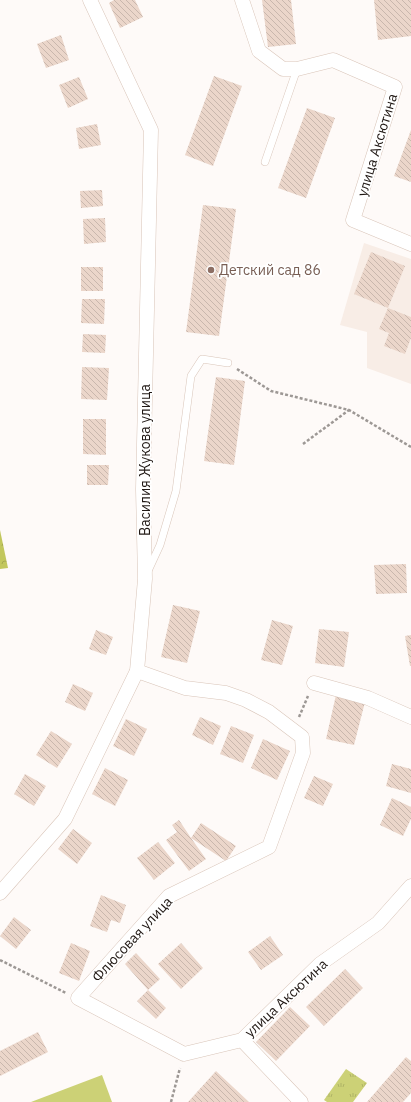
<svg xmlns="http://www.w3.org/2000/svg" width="411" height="1102" viewBox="0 0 411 1102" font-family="'IBM Plex Sans',sans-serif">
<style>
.built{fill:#f8ede6}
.forest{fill:url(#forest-crowns)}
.park{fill:url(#park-tufts)}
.pitch{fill:#ccd176}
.building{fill:url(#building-back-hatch)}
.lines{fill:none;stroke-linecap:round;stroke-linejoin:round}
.service-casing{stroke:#d9c5b9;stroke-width:8}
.minor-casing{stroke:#d9c5b9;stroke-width:15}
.path{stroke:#9d9895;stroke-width:2.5;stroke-dasharray:3 2;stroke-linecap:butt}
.service{stroke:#fff;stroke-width:7}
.minor{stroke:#fff;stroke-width:14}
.education-dot{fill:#8d6e63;stroke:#fff;stroke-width:1.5}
.labels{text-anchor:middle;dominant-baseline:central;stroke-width:3.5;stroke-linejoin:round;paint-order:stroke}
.street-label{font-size:14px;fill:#201814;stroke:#fff}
.education-label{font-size:14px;fill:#785e54;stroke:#fff;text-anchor:start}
</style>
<defs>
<pattern id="forest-crowns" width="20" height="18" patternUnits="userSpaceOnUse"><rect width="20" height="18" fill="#c2c75d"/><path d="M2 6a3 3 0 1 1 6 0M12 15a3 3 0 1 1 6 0" fill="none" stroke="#a6aa50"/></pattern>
<pattern id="park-tufts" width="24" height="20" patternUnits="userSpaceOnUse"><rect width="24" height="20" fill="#ccd176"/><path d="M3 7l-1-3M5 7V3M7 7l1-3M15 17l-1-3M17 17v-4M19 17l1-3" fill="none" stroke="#afb365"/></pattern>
<pattern id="building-back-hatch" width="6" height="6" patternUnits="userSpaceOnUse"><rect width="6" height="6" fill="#ebd6ca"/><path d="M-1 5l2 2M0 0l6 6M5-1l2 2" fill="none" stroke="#c9b7ad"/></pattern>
</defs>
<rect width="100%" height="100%" fill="#fefaf8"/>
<polygon class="built" points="364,243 411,259 411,384 367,368 367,332 340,325"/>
<polygon class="forest" points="0,530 8,568 0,569"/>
<polygon class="park" points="346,1069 367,1083 353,1102 327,1102 324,1100"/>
<polygon class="pitch" points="102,1075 112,1102 31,1102"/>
<g class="building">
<polygon points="114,0 135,0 143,17 120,28 109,3"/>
<polygon points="262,0 291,0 296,44 268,47"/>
<polygon points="374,0 411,0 411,36 378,40"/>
<polygon points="61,35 69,60 46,68 37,44"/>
<polygon points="214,76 242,86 213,166 185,155"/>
<polygon points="79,77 88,99 68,108 59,85"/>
<polygon points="307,108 335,118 306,198 278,188"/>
<polygon points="97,124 101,145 79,149 76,128"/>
<polygon points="411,130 411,182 394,176"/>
<polygon points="102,190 103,206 81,208 80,191"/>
<polygon points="203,205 236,209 219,336 186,332"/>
<polygon points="105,218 106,242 84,244 83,219"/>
<polygon points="371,252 405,266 388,308 354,294"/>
<rect x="81" y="267" width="22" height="24"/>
<polygon points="82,299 105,299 104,324 81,323"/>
<polygon points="388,308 411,317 411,338 405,354 384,346 389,333 379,329"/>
<polygon points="83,334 106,335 105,353 82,352"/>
<polygon points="82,367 109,368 107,400 81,399"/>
<polygon points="216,377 245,381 234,465 204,461"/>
<polygon points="83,419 106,419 106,455 83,454"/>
<polygon points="87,465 109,465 108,485 87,485"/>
<polygon points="406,564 407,593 376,594 374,565"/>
<polygon points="173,605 200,611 187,663 161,657"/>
<polygon points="272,620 293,626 282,665 261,660"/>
<polygon points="319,629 349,632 344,667 315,663"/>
<polygon points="96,630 113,637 106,655 89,649"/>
<polygon points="411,635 411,666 410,666 405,636"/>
<polygon points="73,684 93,693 85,711 65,702"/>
<polygon points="336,695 365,702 354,745 326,739"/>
<polygon points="200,717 221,726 213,745 192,735"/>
<polygon points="126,719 147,729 134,756 113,746"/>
<polygon points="231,726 254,735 243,763 220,754"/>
<polygon points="51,731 72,744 57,768 36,755"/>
<polygon points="263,739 290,751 277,780 251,768"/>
<polygon points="392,764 411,769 411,793 386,786"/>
<polygon points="105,768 128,780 115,806 92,794"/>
<polygon points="25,774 46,786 34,806 14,794"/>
<polygon points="314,776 333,784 323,806 304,798"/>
<polygon points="392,798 411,807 411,819 403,836 380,825"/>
<polygon points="179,820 191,838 201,823 236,846 226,861 191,838 206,859 189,871 166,840 177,832 172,825"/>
<polygon points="73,829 92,843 77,864 58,849"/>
<polygon points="158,842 175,863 154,880 137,858"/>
<polygon points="101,895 126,905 120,923 111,920 107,932 90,926"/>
<polygon points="14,917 31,930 16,949 0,936"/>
<polygon points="270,936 283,955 261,970 248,952"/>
<polygon points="71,943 90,951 79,981 59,973"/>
<polygon points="181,943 203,968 181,989 158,964"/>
<polygon points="136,953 160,979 148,990 125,964"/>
<polygon points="345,969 363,988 324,1026 306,1007"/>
<polygon points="148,990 166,1008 156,1019 137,1001"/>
<polygon points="290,1007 310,1026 276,1061 256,1042"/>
<polygon points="38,1032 48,1052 0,1076 0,1051"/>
<polygon points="406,1057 411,1061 411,1093 403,1102 367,1102"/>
<polygon points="216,1071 249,1102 188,1102"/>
</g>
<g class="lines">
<g class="service-casing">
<g id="service">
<polyline points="265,162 297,69"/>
<polyline points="148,571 160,545 176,491 191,376 202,359 228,363"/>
</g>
</g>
<g class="minor-casing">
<g id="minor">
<polyline points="242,0 259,51 283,69 297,69 333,60 395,87 353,220 411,244"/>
<polyline points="137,671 185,688 226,693 246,700 269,712 302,737 303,753 269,847 169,896 78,998 184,1054 242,1040 320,964 378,923 411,886"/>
<polyline points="314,683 368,698 411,717"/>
<polyline points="0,893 65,819 137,671 145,579 143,489 151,130 90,0"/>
<polyline points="242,1040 301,1102"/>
</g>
</g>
<g class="path">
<polyline points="237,369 271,391 349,410 411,447"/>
<polyline points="303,444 349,410"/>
<polyline points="299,717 308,696"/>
<polyline points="0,960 66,993"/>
<polyline points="171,1102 180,1068"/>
</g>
<use href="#service" class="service"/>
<use href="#minor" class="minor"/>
</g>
<circle class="education-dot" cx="211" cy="270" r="4"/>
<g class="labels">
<g class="street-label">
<text transform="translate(377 145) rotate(-73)">улица Аксютина</text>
<text transform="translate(145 460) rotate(-90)">Василия Жукова улица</text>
<text transform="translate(132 939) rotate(-47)">Флюсовая улица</text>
<text transform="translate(286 998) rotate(-43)">улица Аксютина</text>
</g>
<g class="education-label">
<text x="219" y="270">Детский сад 86</text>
</g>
</g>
</svg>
